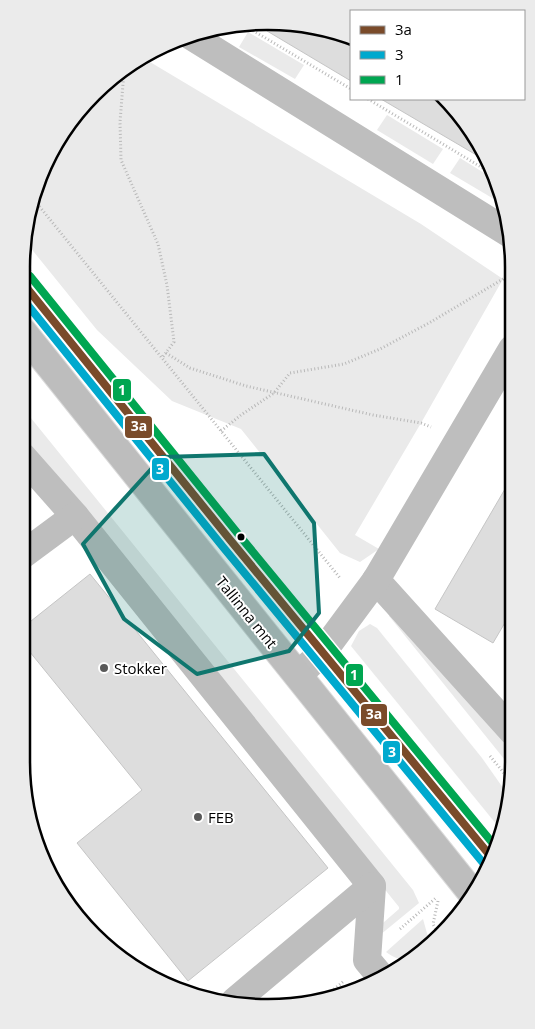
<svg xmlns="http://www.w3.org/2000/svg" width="535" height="1029" viewBox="0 0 535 1029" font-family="'Open Sans',sans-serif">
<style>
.green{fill:#eaeaea}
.building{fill:#ddd;stroke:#c5c5c5}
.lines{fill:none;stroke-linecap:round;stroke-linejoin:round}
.highway-casing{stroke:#dbdbdb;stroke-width:30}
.path{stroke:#b8b8b8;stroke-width:3;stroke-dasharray:1 2.5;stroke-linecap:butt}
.minor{stroke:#bebebe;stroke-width:28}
.highway{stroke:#bdbdbd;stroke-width:28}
.bus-1-casing{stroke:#fff;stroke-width:11}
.bus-2-casing{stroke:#fff;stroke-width:11}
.bus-3-casing{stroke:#fff;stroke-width:11}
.bus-1{stroke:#7a4b2a;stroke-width:8}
.bus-2{stroke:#00a9ce;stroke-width:8}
.bus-3{stroke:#00a651;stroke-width:8}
.marked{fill:#0f766e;fill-opacity:0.2;stroke:#0f766e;stroke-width:4;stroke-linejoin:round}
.bus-dot{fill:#000;stroke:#fff;stroke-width:2}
.poi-dot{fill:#595959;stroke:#fff;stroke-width:2}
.labels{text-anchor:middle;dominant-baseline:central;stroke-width:4;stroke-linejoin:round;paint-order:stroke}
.street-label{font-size:15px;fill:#000;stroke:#fff}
.poi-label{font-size:15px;fill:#000;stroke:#fff;text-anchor:start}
.rim{fill:none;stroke:#000;stroke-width:2.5}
.line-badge{stroke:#fff;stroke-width:2}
.badge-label{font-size:14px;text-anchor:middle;font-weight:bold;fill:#fff}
</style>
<rect width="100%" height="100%" fill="#fff"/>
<g class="green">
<polygon points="248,32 304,65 295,79 239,47"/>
<polygon points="145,59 421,224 503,279 421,423 355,535 379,549 360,562 340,553 241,429 172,401 97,330 25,241 47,158 105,82"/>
<polygon points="387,115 443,149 433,164 377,130"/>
<polygon points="460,158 497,181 504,205 450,173"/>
<polygon points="22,407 413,890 419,903 380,935 376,929 399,909 399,907 33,453 22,435"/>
<polygon points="391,614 513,740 513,770 389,616"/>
<polygon points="370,624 377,628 482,758 508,795 502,821 497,825 351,646 359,631"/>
<polygon points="51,871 106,944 72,912"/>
<path d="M423,919L430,944C413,956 406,967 386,952Z"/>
</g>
<g class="building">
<polygon points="284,22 351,40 351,81 257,25"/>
<polygon points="381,99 444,99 472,130 490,163"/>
<polygon points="512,477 513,609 493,643 435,609"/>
<polygon points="90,574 328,868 188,981 77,843 142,790 21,641 21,629"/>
</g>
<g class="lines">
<g class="highway-casing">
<g id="highway">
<polyline points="22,282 231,541 492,858"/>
<polyline points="22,331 472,893"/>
</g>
</g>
<g class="path">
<polyline points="247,27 351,89"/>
<polyline points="124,71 120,122 121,160 158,244 167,285 174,342 162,358"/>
<polyline points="368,99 496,176"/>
<polyline points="35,201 340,578"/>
<polyline points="166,353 190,368 246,386 373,415 421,423 431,427"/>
<polyline points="221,431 241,415 274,393 290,373 344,364 380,349 429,323 503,279 512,270"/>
<polyline points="508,682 513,675"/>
<polyline points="490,756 512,783"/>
<polyline points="438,901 433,924 440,937"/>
<polyline points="400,929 437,897"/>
<polyline points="323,998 344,981"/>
</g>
<g class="minor">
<polyline points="188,34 512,235"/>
<polyline points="22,456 75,516 372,886 367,960 382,978"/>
<polyline points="21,556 75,516"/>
<polyline points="376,580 513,732"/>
<polyline points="298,675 322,653 376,580 512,349"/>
<polyline points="235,1001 372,886"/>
</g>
<use href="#highway" class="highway"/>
<g class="bus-1-casing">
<polyline id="bus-1" points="22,282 231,541 492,858"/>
</g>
<g class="bus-2-casing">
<polyline id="bus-2" points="22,298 223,547 484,864"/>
</g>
<g class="bus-3-casing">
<polyline id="bus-3" points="30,276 239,535 495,846"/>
</g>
<use href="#bus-1" class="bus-1"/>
<use href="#bus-2" class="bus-2"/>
<use href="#bus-3" class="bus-3"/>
</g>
<path class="marked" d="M264,454L314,523L319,613L289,651L197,674L124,619L83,544L162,457Z"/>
<circle class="bus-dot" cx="241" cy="537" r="4.5"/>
<g class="poi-dot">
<circle cx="104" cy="668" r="5"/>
<circle cx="198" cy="817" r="5"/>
</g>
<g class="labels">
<g class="street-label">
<text transform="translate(247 612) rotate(51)">Tallinna mnt</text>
</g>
<g class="poi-label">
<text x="114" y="668">Stokker</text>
<text x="208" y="817">FEB</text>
</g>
</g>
<path d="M0 0H535V1029H0ZM267 30H268A237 237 0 0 1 505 267V762A237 237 0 0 1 268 999H267A237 237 0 0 1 30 762V267A237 237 0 0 1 267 30Z" fill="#ebebeb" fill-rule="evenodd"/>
<path class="rim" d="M267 30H268A237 237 0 0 1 505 267V762A237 237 0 0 1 268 999H267A237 237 0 0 1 30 762V267A237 237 0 0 1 267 30Z"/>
<g class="line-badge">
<rect x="112" y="378" width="20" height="24" rx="5" fill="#00a651"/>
<rect x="124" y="415" width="29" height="24" rx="5" fill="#7a4b2a"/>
<rect x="151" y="457" width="19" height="24" rx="5" fill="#00a9ce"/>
<rect x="345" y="663" width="19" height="24" rx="5" fill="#00a651"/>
<rect x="360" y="703" width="28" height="24" rx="5" fill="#7a4b2a"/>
<rect x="382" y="740" width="19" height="24" rx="5" fill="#00a9ce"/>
</g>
<g class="badge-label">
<text x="122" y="395">1</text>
<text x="139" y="431">3a</text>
<text x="160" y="474">3</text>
<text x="354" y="680">1</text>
<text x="374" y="719">3a</text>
<text x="392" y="757">3</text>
</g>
<rect x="350" y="10" width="175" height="90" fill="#ffffff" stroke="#999999"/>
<rect x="360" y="26" width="25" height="8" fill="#7a4b2a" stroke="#999999"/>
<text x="395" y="35" font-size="15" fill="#000000">3a</text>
<rect x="360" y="51" width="25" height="8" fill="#00a9ce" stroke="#999999"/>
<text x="395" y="60" font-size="15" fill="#000000">3</text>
<rect x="360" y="76" width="25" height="8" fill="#00a651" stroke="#999999"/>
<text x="395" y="85" font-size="15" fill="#000000">1</text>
</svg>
